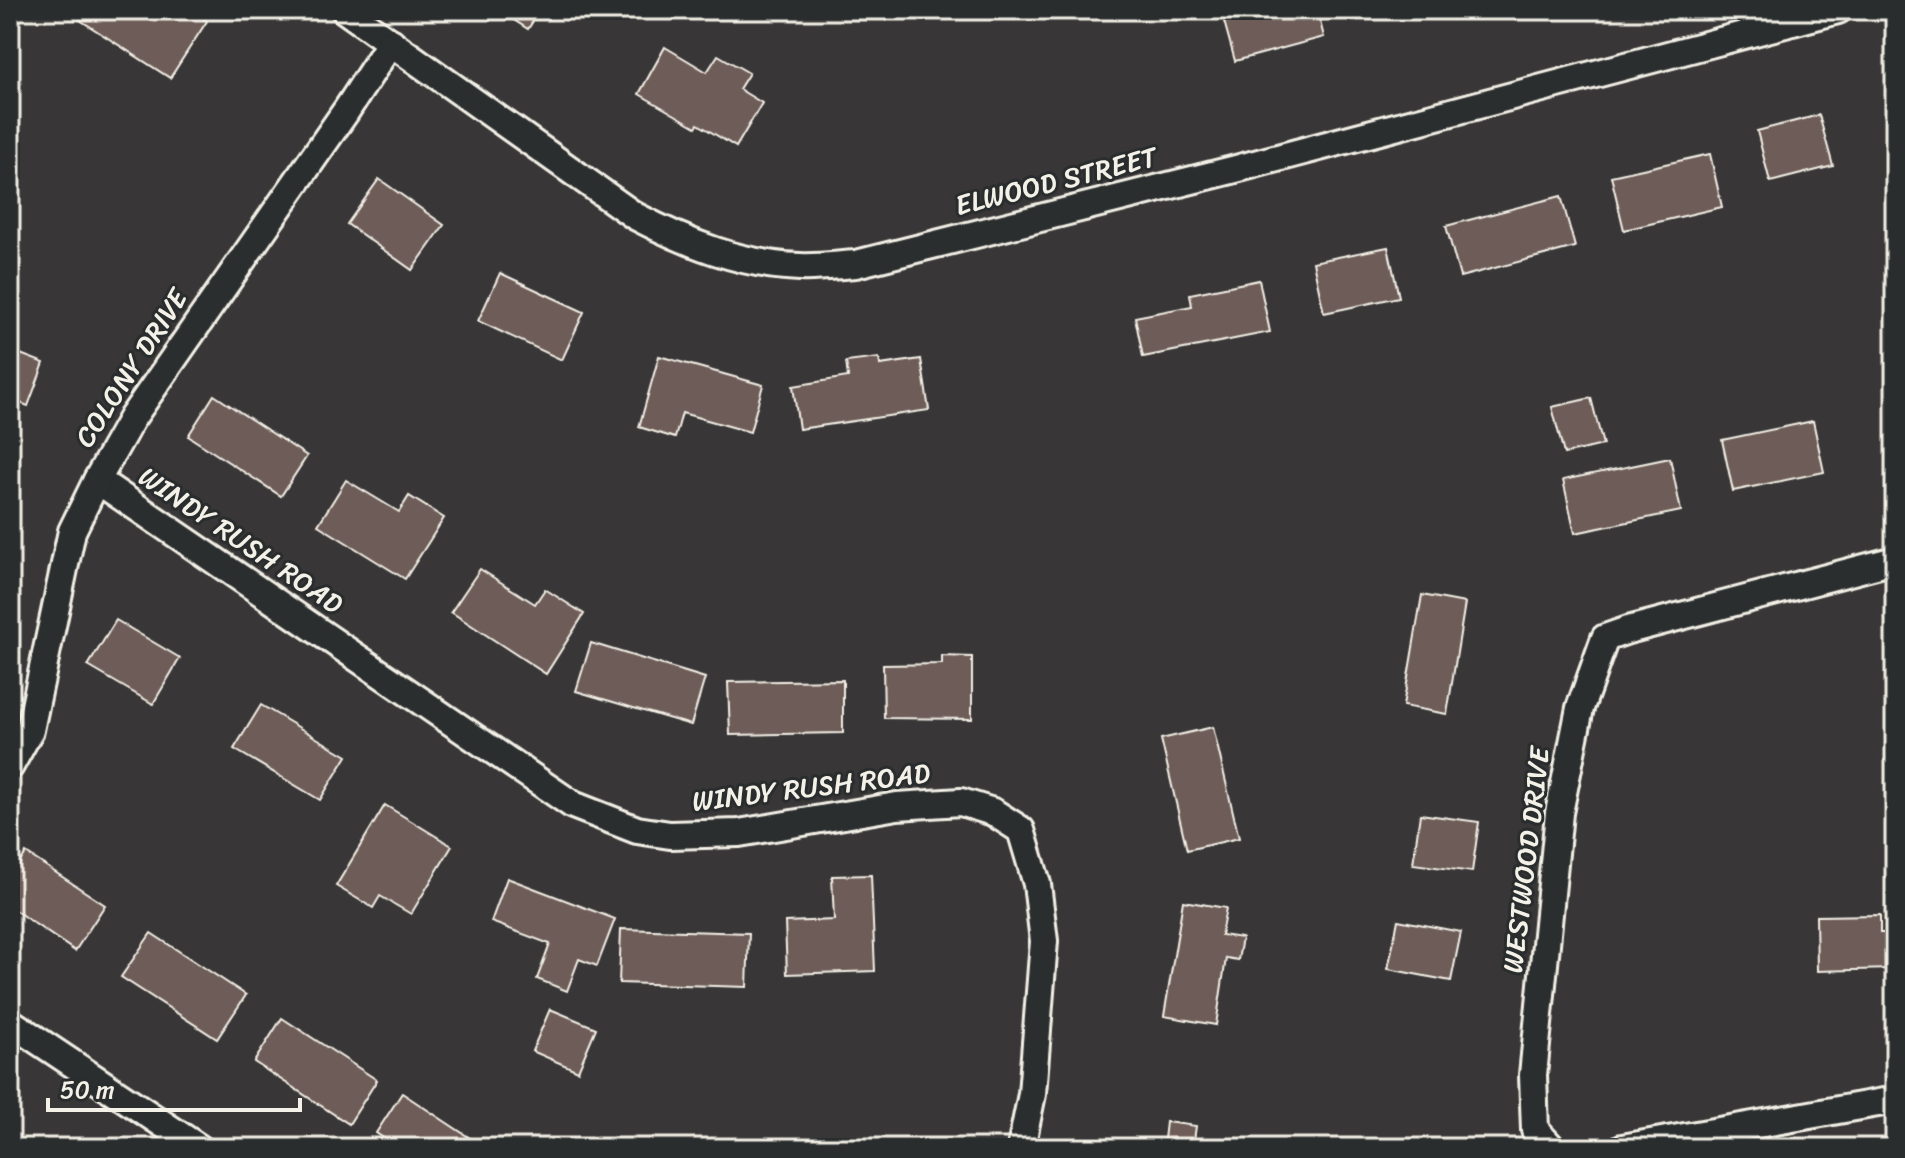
<svg xmlns="http://www.w3.org/2000/svg" width="1905" height="1158" viewBox="0 0 1905 1158" font-family="Sriracha,sans-serif">
<style>
.building{fill:#6e5c58;stroke:#f4f1e8;stroke-width:2}
.lines{fill:none;stroke-linecap:round;stroke-linejoin:round}
.street-casing{stroke:#f4f1e8;stroke-width:32}
.street{stroke:#2a2d2e;stroke-width:26}
.labels{text-anchor:middle;dominant-baseline:central;stroke-width:6;stroke-linejoin:round;paint-order:stroke}
.street-label{font-size:28px;fill:#f4f1e8;stroke:#2a2d2e}
</style>
<rect width="100%" height="100%" fill="#383636"/>
<filter id="ink" filterUnits="userSpaceOnUse"><feTurbulence type="fractalNoise" baseFrequency=".0125" numOctaves="2"/><feDisplacementMap in="SourceGraphic" scale="16" xChannelSelector="R" yChannelSelector="G"/><feConvolveMatrix kernelMatrix="1 2 1 2 8 2 1 2 1" color-interpolation-filters="sRGB"/></filter>
<g filter="url(#ink)">
<g class="building">
<polygon points="87,10 164,10 171,14 174,10 190,10 207,21 170,78 80,20"/>
<polygon points="498,10 540,10 528,29"/>
<polygon points="1236,10 1317,10 1324,37 1235,61 1222,14"/>
<polygon points="665,47 707,72 718,55 749,73 739,89 762,103 736,147 698,124 696,127 639,94"/>
<polygon points="1819,115 1833,166 1770,182 1757,131"/>
<polygon points="1710,154 1722,207 1624,230 1611,176"/>
<polygon points="379,179 444,225 412,270 347,224"/>
<polygon points="1561,196 1575,247 1460,277 1446,226"/>
<polygon points="1388,247 1399,297 1324,313 1313,262"/>
<polygon points="500,273 584,312 562,360 478,321"/>
<polygon points="1259,280 1270,332 1143,357 1135,317 1192,306 1190,294"/>
<polygon points="10,350 44,363 28,406 10,399"/>
<polygon points="659,356 763,385 750,432 682,413 675,438 639,427"/>
<polygon points="879,358 880,365 921,359 929,410 799,429 793,386 848,377 846,362"/>
<polygon points="214,395 307,456 281,496 188,436"/>
<polygon points="1591,398 1603,445 1564,454 1552,407"/>
<polygon points="1813,421 1824,472 1733,491 1722,440"/>
<polygon points="1670,458 1681,511 1575,533 1563,480"/>
<polygon points="346,480 399,512 409,496 444,518 405,579 318,525"/>
<polygon points="480,569 535,604 545,589 584,614 546,674 451,612"/>
<polygon points="1422,595 1465,603 1447,714 1403,706"/>
<polygon points="116,620 180,658 153,704 88,666"/>
<polygon points="591,643 705,678 691,725 576,691"/>
<polygon points="942,656 972,657 972,719 884,718 883,665 942,664"/>
<polygon points="843,680 843,733 730,735 728,682"/>
<polygon points="261,705 347,756 320,800 234,749"/>
<polygon points="1213,727 1239,838 1187,850 1161,739"/>
<polygon points="385,805 452,846 411,914 380,896 373,908 336,886"/>
<polygon points="1420,814 1479,822 1472,872 1413,864"/>
<polygon points="26,853 105,905 75,951 10,907 10,877"/>
<polygon points="871,875 875,971 787,974 785,922 834,920 832,876"/>
<polygon points="507,878 615,919 597,966 579,959 567,991 537,979 550,944 491,922"/>
<polygon points="1183,901 1226,908 1221,935 1242,938 1238,960 1226,958 1216,1025 1164,1016"/>
<polygon points="1880,915 1880,933 1892,933 1892,969 1817,971 1816,916"/>
<polygon points="1398,920 1461,932 1451,981 1388,969"/>
<polygon points="621,929 749,933 747,987 619,983"/>
<polygon points="151,933 246,995 217,1039 121,977"/>
<polygon points="550,1009 596,1028 578,1071 532,1051"/>
<polygon points="282,1018 377,1080 349,1124 254,1062"/>
<polygon points="402,1093 485,1148 398,1148 376,1133"/>
<polygon points="1166,1122 1196,1126 1193,1148 1163,1148"/>
</g>
<g class="lines">
<g class="street-casing">
<g id="street">
<path d="M345,10L635,216C687,243 741,265 800,267C818,268 838,265 856,264L1232,170L1838,10"/>
<polyline points="97,480 573,805 637,830 670,835 739,833 897,806 961,802 993,812 1021,830 1037,884 1044,941 1032,1094 1021,1148"/>
<polyline points="10,766 30,730 72,531 97,480 132,418 346,111 391,42"/>
<polyline points="10,1022 199,1148"/>
<polyline points="1552,1148 1535,1130 1533,1075 1559,813 1580,708 1605,638 1628,630 1895,560"/>
<polyline points="1622,1148 1895,1100"/>
</g>
</g>
<use href="#street" class="street"/>
</g>
</g>
<g class="labels">
<g class="street-label">
<text transform="translate(1056 181) rotate(-14)">ELWOOD STREET</text>
<text transform="translate(131 368) rotate(-57)">COLONY DRIVE</text>
<text transform="translate(241 540) rotate(34)">WINDY RUSH ROAD</text>
<text transform="translate(811 787) rotate(-7)">WINDY RUSH ROAD</text>
<text transform="translate(1526 860) rotate(-83)">WESTWOOD DRIVE</text>
</g>
</g>
<rect width="1905" height="1158" fill="none" stroke="#2a2d2e" stroke-width="40"/>
<rect x="20" y="20" width="1865" height="1118" fill="none" stroke="#f4f1e8" stroke-width="3" filter="url(#ink)"/>
<path d="M48 1098v12h252v-12" fill="none" stroke="#f4f1e8" stroke-width="4"/>
<text x="60" y="1098" font-size="24" fill="#f4f1e8" stroke="#2a2d2e" stroke-width="6" paint-order="stroke">50 m</text>
</svg>
